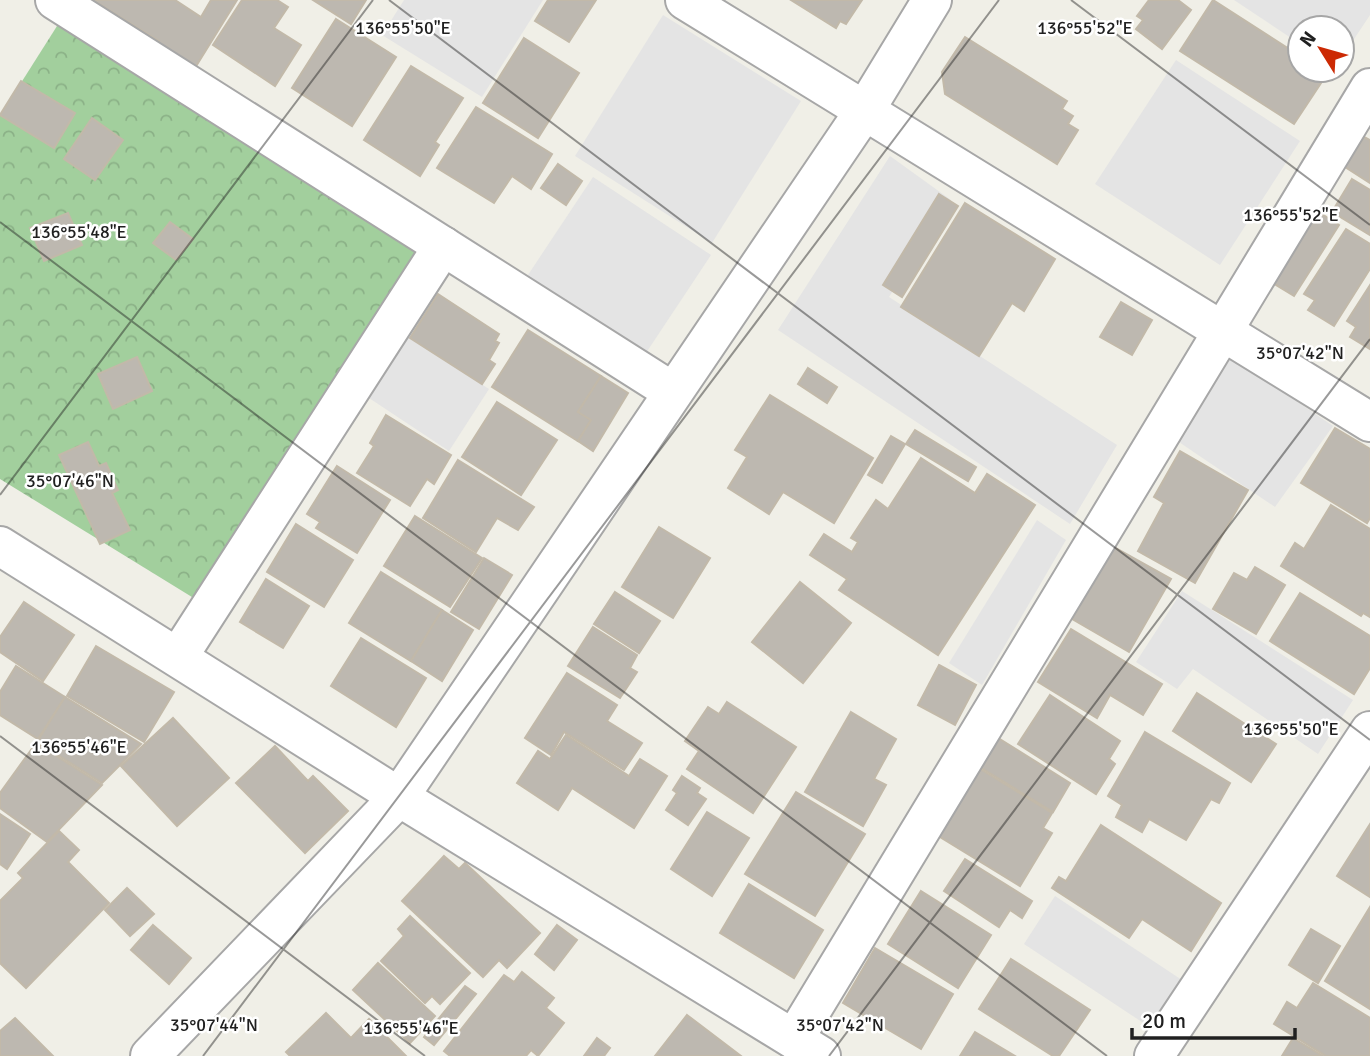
<svg xmlns="http://www.w3.org/2000/svg" width="1370" height="1056" viewBox="0 0 1370 1056" font-family="Signika,sans-serif">
<style>
.forest{fill:url(#forest-crowns)}
.parking{fill:#e4e4e4}
.building{fill:#bdb8b0;stroke:#c2b9a9;stroke-width:2}
.lines{fill:none;stroke-linecap:round;stroke-linejoin:round}
.minor-casing{stroke:#a7a7a7;stroke-width:42}
.tertiary-casing{stroke:#a7a7a7;stroke-width:42}
.minor{stroke:#fff;stroke-width:38}
.tertiary{stroke:#fff;stroke-width:38}
.ticks{fill:none;stroke:#202020;stroke-width:2;stroke-opacity:0.45}
.ticks-label{font-size:18px;text-anchor:middle;fill:#202020;stroke:#fff;stroke-width:5;stroke-linejoin:round;paint-order:stroke}
</style>
<defs>
<pattern id="forest-crowns" width="20" height="18" patternUnits="userSpaceOnUse" patternTransform="scale(1.75)"><rect width="20" height="18" fill="#a2cf9d"/><path d="M2 6a3 3 0 1 1 6 0M12 15a3 3 0 1 1 6 0" fill="none" stroke="#8bb187"/></pattern>
</defs>
<rect width="100%" height="100%" fill="#f0efe7"/>
<polygon class="forest" points="64,15 432,263 218,613 0,479 0,116"/>
<g class="parking">
<polygon points="404,0 543,0 482,97 382,35"/>
<polygon points="1234,0 1370,0 1370,15 1342,57 1342,28 1300,28 1300,44"/>
<polygon points="663,15 801,101 712,243 575,156"/>
<polygon points="1176,60 1300,141 1220,265 1095,184"/>
<polygon points="890,156 951,200 889,297 1117,445 1070,524 778,330"/>
<polygon points="593,177 711,255 644,356 526,278"/>
<polygon points="408,337 489,389 449,451 369,398"/>
<polygon points="1219,348 1333,426 1275,507 1170,436"/>
<polygon points="1037,520 1066,540 982,685 949,663"/>
<polygon points="1182,591 1353,700 1318,754 1193,669 1177,689 1136,662"/>
<polygon points="1055,896 1182,980 1151,1028 1024,944"/>
</g>
<g class="building">
<polygon points="93,0 175,0 201,17 211,0 237,0 195,68 157,45 159,41"/>
<polygon points="242,0 277,0 288,7 274,28 301,45 275,86 213,45"/>
<polygon points="313,0 366,0 351,24"/>
<polygon points="548,0 596,0 569,42 535,21"/>
<polygon points="791,0 862,0 846,24 840,21 836,28"/>
<polygon points="1149,0 1178,0 1191,10 1162,49 1136,29 1143,20 1137,16"/>
<polygon points="1213,0 1300,56 1300,70 1322,70 1327,74 1294,124 1180,51"/>
<polygon points="336,19 396,57 352,126 292,88"/>
<polygon points="965,37 1067,101 1062,109 1073,116 1068,124 1078,130 1057,164 945,94 942,72"/>
<polygon points="524,38 579,73 538,138 483,103"/>
<polygon points="411,66 463,98 435,142 439,145 420,176 364,140"/>
<polygon points="21,81 75,113 54,148 0,115"/>
<polygon points="476,107 552,154 531,189 512,176 494,203 437,168"/>
<polygon points="92,118 123,140 95,180 64,159"/>
<polygon points="1364,137 1370,140 1370,183 1345,167"/>
<polygon points="558,164 582,181 566,205 541,188"/>
<polygon points="1352,179 1370,190 1370,235 1332,212"/>
<polygon points="939,194 958,206 902,297 883,285"/>
<polygon points="1303,202 1339,225 1294,296 1263,277"/>
<polygon points="965,203 1055,259 1024,311 1012,303 979,356 901,307"/>
<polygon points="68,213 82,245 44,261 30,228"/>
<polygon points="170,222 193,239 176,260 153,243"/>
<polygon points="1346,229 1370,244 1370,269 1334,326 1308,310 1315,300 1304,294"/>
<polygon points="1370,285 1370,349 1350,337 1356,327 1347,321"/>
<polygon points="438,294 499,334 495,341 499,343 489,360 495,364 482,384 410,338"/>
<polygon points="1121,302 1152,320 1132,355 1100,337"/>
<polygon points="528,330 601,376 578,412 591,420 578,441 492,387"/>
<polygon points="137,357 152,391 113,409 98,374"/>
<polygon points="808,368 837,387 827,403 798,384"/>
<polygon points="601,376 628,393 593,451 578,441 591,420 578,412"/>
<polygon points="770,395 873,458 834,523 783,492 769,514 728,488 747,457 735,450"/>
<polygon points="497,402 557,440 521,495 462,457"/>
<polygon points="386,415 451,455 434,484 427,479 410,506 357,473 374,446 370,443"/>
<polygon points="1335,428 1370,449 1370,518 1367,523 1301,483"/>
<polygon points="915,430 976,467 968,481 906,444"/>
<polygon points="891,436 905,444 882,483 868,475"/>
<polygon points="88,442 99,466 106,463 118,490 112,493 130,530 100,544 59,455"/>
<polygon points="1180,451 1248,490 1195,583 1138,551 1164,503 1154,497"/>
<polygon points="921,458 975,493 987,474 1035,505 938,655 839,590 847,579 810,555 824,534 852,552 858,542 851,538 876,500 888,509"/>
<polygon points="458,460 534,507 518,530 497,518 476,552 423,518"/>
<polygon points="337,466 390,500 357,553 316,528 320,522 307,514"/>
<polygon points="1331,505 1370,529 1370,617 1363,613 1361,616 1281,566 1295,543 1304,549"/>
<polygon points="415,516 482,558 450,607 384,566"/>
<polygon points="296,524 353,560 324,607 267,572"/>
<polygon points="659,527 710,558 673,618 622,587"/>
<polygon points="1114,547 1171,579 1129,652 1072,619"/>
<polygon points="484,558 512,575 479,629 451,612"/>
<polygon points="1255,567 1285,585 1256,634 1213,609 1234,573 1247,580"/>
<polygon points="381,572 442,610 411,661 349,623"/>
<polygon points="266,579 309,606 283,648 240,622"/>
<polygon points="800,582 851,623 803,683 752,642"/>
<polygon points="615,592 660,621 639,653 594,624"/>
<polygon points="1300,593 1370,636 1370,668 1354,694 1270,641"/>
<polygon points="24,602 74,635 43,681 0,652 0,637"/>
<polygon points="442,610 473,630 442,681 411,661"/>
<polygon points="593,627 637,655 630,668 637,672 620,698 568,666"/>
<polygon points="1071,629 1162,684 1143,715 1110,695 1097,718 1038,682"/>
<polygon points="361,638 426,678 396,727 331,686"/>
<polygon points="96,646 174,692 144,742 67,696"/>
<polygon points="939,665 976,685 955,725 918,705"/>
<polygon points="16,666 65,697 38,739 0,715 0,692"/>
<polygon points="567,673 617,705 607,721 642,743 624,770 564,732 551,755 525,738"/>
<polygon points="1197,693 1276,744 1251,782 1173,731"/>
<polygon points="1050,695 1120,741 1109,759 1115,764 1096,794 1018,744"/>
<polygon points="65,697 141,744 102,783 37,742"/>
<polygon points="727,702 796,747 753,813 687,769 699,751 685,741 708,707 719,714"/>
<polygon points="851,712 896,739 874,779 886,785 863,826 805,792"/>
<polygon points="173,718 229,778 177,826 121,766"/>
<polygon points="1145,732 1230,783 1219,803 1211,799 1186,840 1149,819 1142,832 1116,817 1122,805 1108,796"/>
<polygon points="566,735 629,776 640,759 667,776 634,828 572,788 558,810 517,783 538,751 550,759"/>
<polygon points="995,736 1070,783 1053,812 978,766"/>
<polygon points="36,743 102,785 47,842 0,808 0,793"/>
<polygon points="275,746 308,781 313,776 348,811 305,853 236,783"/>
<polygon points="977,767 1052,813 1043,828 1052,833 1020,886 935,834"/>
<polygon points="682,776 700,788 697,793 706,799 688,825 666,810 677,793 673,790"/>
<polygon points="796,792 865,834 815,916 745,874"/>
<polygon points="707,812 749,838 712,896 671,869"/>
<polygon points="0,814 30,834 7,869 0,864"/>
<polygon points="1370,824 1370,897 1337,876"/>
<polygon points="1101,825 1221,903 1191,951 1142,919 1129,938 1052,888 1059,877 1066,881"/>
<polygon points="59,831 79,850 68,862 109,903 26,988 0,963 0,901 23,878 18,873"/>
<polygon points="444,856 459,869 465,863 540,933 507,968 499,960 483,977 402,901"/>
<polygon points="965,859 1032,901 1022,918 1010,910 999,927 944,891"/>
<polygon points="749,884 823,930 794,978 720,933"/>
<polygon points="127,888 154,914 130,936 105,910"/>
<polygon points="921,891 991,935 958,988 888,944"/>
<polygon points="1370,907 1370,1009 1325,981"/>
<polygon points="410,916 470,973 440,1004 432,996 425,1003 381,961 404,936 398,929"/>
<polygon points="153,925 191,958 169,984 131,950"/>
<polygon points="557,925 577,940 554,970 535,954"/>
<polygon points="1311,929 1340,946 1318,983 1289,965"/>
<polygon points="875,948 953,994 921,1049 843,1003"/>
<polygon points="1011,959 1090,1010 1059,1056 1053,1056 979,1009"/>
<polygon points="378,963 435,1016 410,1043 353,990"/>
<polygon points="522,972 554,998 546,1008 564,1023 538,1056 531,1050 526,1056 450,1056 444,1051 504,975 514,982"/>
<polygon points="1313,983 1370,1018 1370,1056 1326,1056 1274,1024 1287,1002 1297,1008"/>
<polygon points="465,986 476,994 434,1045 424,1037"/>
<polygon points="326,1013 351,1038 369,1019 406,1056 290,1056 286,1052"/>
<polygon points="687,1015 741,1056 655,1056"/>
<polygon points="15,1018 53,1056 0,1056 0,1031"/>
<polygon points="975,1032 1015,1056 960,1056"/>
<polygon points="597,1038 610,1048 604,1056 584,1056"/>
<polygon points="1293,1038 1323,1056 1282,1056"/>
</g>
<g class="lines">
<g class="minor-casing">
<g id="minor">
<polyline points="55,0 673,392"/>
<polyline points="685,0 1370,422"/>
<polyline points="0,546 399,797 821,1056"/>
<polyline points="178,657 443,246"/>
<polyline points="794,1039 1370,88"/>
<polyline points="1154,1056 1370,731"/>
</g>
</g>
<g class="tertiary-casing">
<polyline id="tertiary" points="150,1056 399,797 865,110 932,0"/>
</g>
<use href="#minor" class="minor"/>
<use href="#tertiary" class="tertiary"/>
</g>
<path class="ticks" d="M389,0L1370,740M1071,0L1370,225M0,222L1107,1056M0,495L373,0M0,736L425,1056M203,1056L999,0M829,1056L1370,339"/>
<g class="ticks-label">
<text x="403" y="34">136°55'50"E</text>
<text x="1085" y="34">136°55'52"E</text>
<text x="1291" y="221">136°55'52"E</text>
<text x="79" y="238">136°55'48"E</text>
<text x="1300" y="359">35°07'42"N</text>
<text x="70" y="487">35°07'46"N</text>
<text x="1291" y="735">136°55'50"E</text>
<text x="79" y="753">136°55'46"E</text>
<text x="214" y="1031">35°07'44"N</text>
<text x="840" y="1031">35°07'42"N</text>
<text x="411" y="1034">136°55'46"E</text>
</g>
<g transform="translate(1321 49) rotate(307)"><circle r="33" fill="#ffffff" stroke="#a6a6a6" stroke-width="2"/>
<path d="M0-5L12 26L0 18L-12 26Z" fill="#cc2a04"/>
<text y="-10" font-size="19" font-weight="bold" text-anchor="middle" fill="#202020">N</text>
</g>
<path d="M1132 1028v10h163v-10" fill="none" stroke="#202020" stroke-width="3.5"/>
<text x="1142" y="1028" font-size="21" fill="#202020" stroke="#ffffff" stroke-width="5" paint-order="stroke">20 m</text>
</svg>
